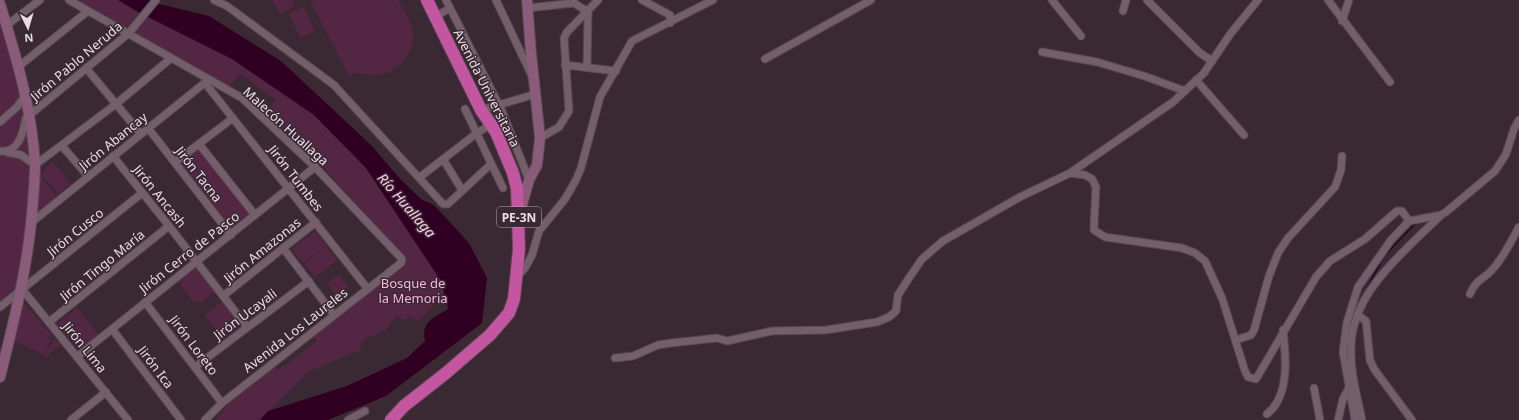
<svg xmlns="http://www.w3.org/2000/svg" width="1519" height="420" viewBox="0 0 1519 420" font-family="'Noto Sans',sans-serif">
<style>
.green{fill:#532744}
.water{fill:#300023}
.lines{fill:none;stroke-linecap:round;stroke-linejoin:round}
.stream{stroke:#300023;stroke-width:1.5}
.street-casing{stroke:#55464f;stroke-width:9}
.secondary-casing{stroke:#55464f;stroke-width:12}
.highway-casing{stroke:#55464f;stroke-width:14}
.street{stroke:#735e6a;stroke-width:7}
.secondary{stroke:#8b5b7a;stroke-width:10}
.highway{stroke:#c455a0;stroke-width:12}
.labels{text-anchor:middle;dominant-baseline:central;stroke-width:3;stroke-linejoin:round;paint-order:stroke}
.shield{fill:#3a2833;stroke:#b4a7af;stroke-width:1}
.shield-label{font-size:12px;font-weight:bold;fill:#e9dde4}
.street-label{font-size:13px;fill:#e9dde4;stroke:#3a2833}
.park-label{font-size:13px;fill:#fcb3e0;stroke:#3a2833}
.water-label{font-size:14px;font-style:italic;fill:#ffc7e9;stroke:#3a2833}
</style>
<rect width="100%" height="100%" fill="#3a2833"/>
<g class="green">
<polygon points="78,0 118,0 138,12 232,59 314,115 366,168 441,281 444,293 425,315 417,321 410,315 404,321 397,315 386,330 363,340 360,350 308,372 260,420 215,420 232,400 274,366 280,369 317,341 313,336 401,268 407,260 321,165 266,113 276,100 240,74 229,86"/>
<polygon points="272,0 291,0 295,6 280,14"/>
<path d="M310,0H398C403,10 412,21 413,33C415,54 397,71 379,75C368,77 358,70 349,76Z"/>
<polygon points="304,7 315,31 300,38 289,13"/>
<polygon points="0,16 21,93 32,164 21,287 0,304"/>
<polygon points="200,148 251,215 232,231 180,165"/>
<polygon points="53,162 70,183 58,194 40,173"/>
<polygon points="40,175 57,198 38,213"/>
<polygon points="315,231 326,245 303,263 292,249"/>
<polygon points="326,246 337,260 315,277 304,264"/>
<polygon points="197,266 216,290 200,303 196,300 194,303 179,282"/>
<polygon points="339,275 348,287 336,296 327,283"/>
<polygon points="222,302 240,324 222,337 204,315"/>
<polygon points="23,304 25,304 53,337 52,338 26,325 51,339 43,355 18,342 14,343"/>
<polygon points="77,308 99,335 80,351 57,324"/>
<polygon points="54,339 61,344 45,358 43,357"/>
</g>
<path class="water" d="M118,0H151L155,3L209,16L281,61L371,145L401,180L422,200L434,205L469,243L487,278L482,323L386,396L328,420H260L268,411L347,386L407,358L425,341C421,321 434,318 448,309L441,281L366,168L314,115L232,59L138,12Z"/>
<g class="lines">
<g class="stream">
<polyline points="1354,313 1384,256 1416,223"/>
<polyline points="1347,356 1349,336"/>
</g>
<g class="street-casing">
<g id="street">
<polyline points="69,0 242,98 315,167 402,259 401,263 222,403 205,420"/>
<polyline points="214,0 227,6 334,85 443,204 448,204 491,164"/>
<polyline points="446,0 502,111 529,180"/>
<polyline points="496,0 532,76"/>
<polyline points="642,0 670,15 670,23"/>
<polyline points="1052,0 1081,36"/>
<polyline points="1147,0 1200,53 1212,61 1231,33 1258,0"/>
<polyline points="1328,0 1390,82"/>
<polyline points="528,8 574,3 588,12 587,67"/>
<polyline points="1123,11 1126,0"/>
<polyline points="435,17 450,8"/>
<polyline points="1342,21 1349,0"/>
<polyline points="7,25 40,0"/>
<polyline points="1042,52 1097,62 1144,76 1185,91"/>
<polyline points="765,59 871,0"/>
<polyline points="565,65 616,71"/>
<polyline points="18,67 88,11"/>
<polyline points="86,68 141,134"/>
<polyline points="1196,80 1244,135"/>
<polyline points="205,83 367,288"/>
<polyline points="465,109 503,188"/>
<polyline points="481,110 536,94"/>
<polyline points="0,122 17,107 25,96"/>
<polyline points="148,128 231,235"/>
<polyline points="540,138 559,127 569,111 564,38 567,32 598,0"/>
<polyline points="199,144 255,215"/>
<polyline points="62,146 88,176"/>
<path d="M0,151C19,153 23,133 26,118L129,33L156,0"/>
<polyline points="7,152 21,155 35,165 116,104 170,59"/>
<polyline points="113,156 169,226 247,327"/>
<polyline points="443,159 462,190"/>
<polyline points="175,162 233,118"/>
<polyline points="1070,173 1173,102 1204,73 1212,61"/>
<polyline points="420,177 477,133 492,124"/>
<polyline points="32,222 207,81"/>
<polyline points="283,248 334,315"/>
<polyline points="517,277 525,268 532,255 539,231 565,199 576,180 581,168 600,97 632,41 713,0"/>
<polyline points="22,289 128,420"/>
<path d="M1470,294C1476,279 1483,280 1492,270C1504,257 1511,241 1519,227"/>
<polyline points="223,296 316,222"/>
<polyline points="145,302 222,403"/>
<polyline points="0,307 142,193"/>
<polyline points="1358,315 1366,321 1370,360 1374,369 1412,420"/>
<polyline points="49,322 169,226"/>
<polyline points="112,329 181,420"/>
<polyline points="1236,340 1251,335 1254,330 1269,276 1278,253 1288,238 1335,187 1341,170 1342,156"/>
<polyline points="77,357 315,167"/>
<polyline points="615,358 633,356 658,345 671,343 717,338 727,341 772,331 826,330 877,322 889,317 896,311 898,295 909,278 922,259 943,241 1020,197 1070,173 1085,175 1092,179 1096,187 1094,225 1094,230 1105,237 1182,248 1195,253 1205,261 1222,298 1245,371 1248,377 1256,379 1316,277 1330,261 1365,239 1397,211 1402,211 1409,221"/>
<polyline points="195,367 309,281"/>
<polyline points="1314,388 1320,420"/>
<path d="M1267,414C1290,396 1286,357 1283,330"/>
<polyline points="71,420 106,392"/>
<polyline points="348,420 365,411"/>
<polyline points="1338,420 1343,399 1349,388"/>
<polyline points="1355,420 1343,352 1347,322 1358,287 1391,240 1409,221 1441,215 1446,212 1495,171 1506,154 1514,129 1519,120"/>
<path d="M1362,420C1357,396 1350,372 1351,348C1351,292 1405,251 1441,215"/>
</g>
</g>
<g class="secondary-casing">
<g id="secondary">
<path d="M0,4C16,56 32,109 35,164C35,176 34,189 33,201C29,262 15,317 0,377"/>
<polyline points="520,212 529,180 537,165 540,138 531,53 527,0"/>
</g>
</g>
<g class="highway-casing">
<polyline id="highway" points="391,420 404,406 446,373 490,335 509,313 514,299 519,249 517,188 513,173 496,132 481,110 427,0"/>
</g>
<use href="#street" class="street"/>
<use href="#secondary" class="secondary"/>
<use href="#highway" class="highway"/>
</g>
<g class="labels">
<rect class="shield" x="497" y="207" width="44" height="20" rx="3"/>
<g class="shield-label">
<text x="519" y="217">PE-3N</text>
</g>
<g class="street-label">
<text transform="translate(76 61) rotate(-40)">Jirón Pablo Neruda</text>
<text transform="translate(487 88) rotate(63)">Avenida Universitaria</text>
<text transform="translate(286 126) rotate(42)">Malecón Huallaga</text>
<text transform="translate(113 141) rotate(-39)">Jirón Abancay</text>
<text transform="translate(199 174) rotate(52)">Jirón Tacna</text>
<text transform="translate(296 178) rotate(52)">Jirón Tumbes</text>
<text transform="translate(160 196) rotate(51)">Jirón Ancash</text>
<text transform="translate(75 232) rotate(-39)">Jirón Cusco</text>
<text transform="translate(262 250) rotate(-39)">Jirón Amazonas</text>
<text transform="translate(189 252) rotate(-38)">Jirón Cerro de Pasco</text>
<text transform="translate(102 265) rotate(-39)">Jirón Tingo María</text>
<text transform="translate(245 314) rotate(-37)">Jirón Ucayali</text>
<text transform="translate(295 330) rotate(-38)">Avenida Los Laureles</text>
<text transform="translate(194 345) rotate(53)">Jirón Loreto</text>
<text transform="translate(85 347) rotate(51)">Jirón Lima</text>
<text transform="translate(156 367) rotate(53)">Jirón Ica</text>
</g>
<g class="park-label">
<text x="413" y="283">Bosque de<tspan x="413" dy="15">la Memoria</tspan></text>
</g>
<g class="water-label">
<text transform="translate(407 205) rotate(49)">Río Huallaga</text>
</g>
</g>
<g transform="translate(28 28) rotate(175)" stroke="#3a2833" stroke-width="3" paint-order="stroke">
<path d="M0-3L7 15L0 10L-7 15Z" fill="#e9dde4"/>
<text y="-6" font-size="11" font-weight="bold" text-anchor="middle" fill="#e9dde4">N</text>
</g>
</svg>
